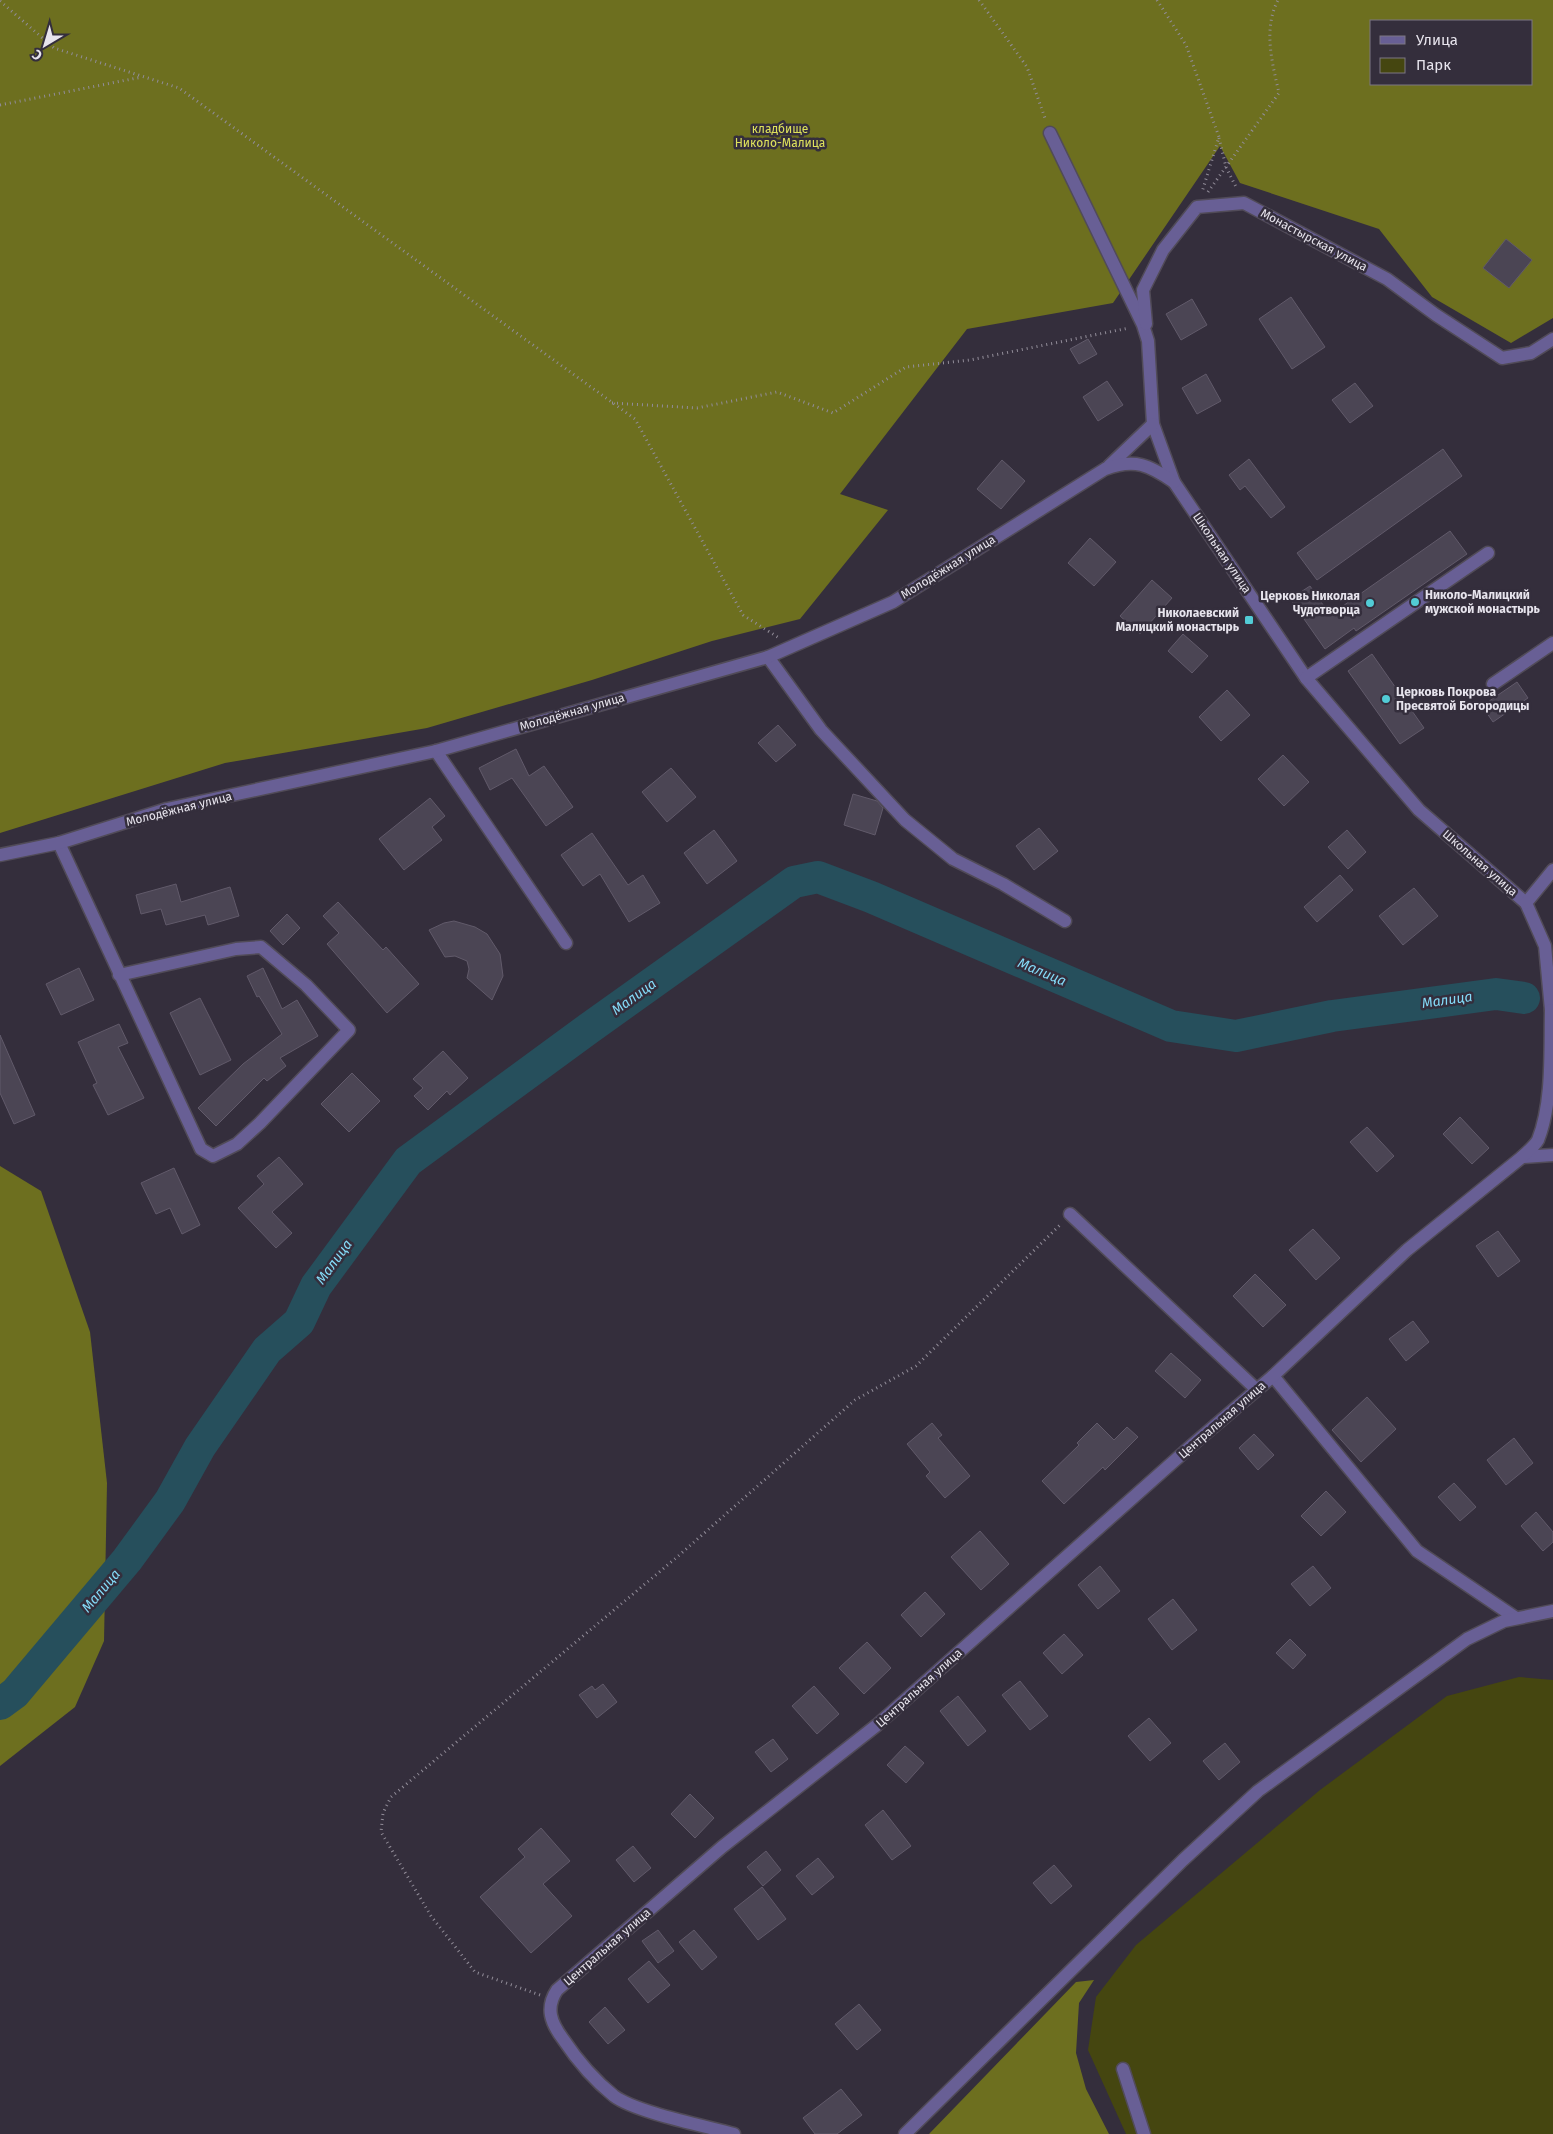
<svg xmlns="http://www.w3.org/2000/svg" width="1553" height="2134" viewBox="0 0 1553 2134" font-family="'Fira Sans',sans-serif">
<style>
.green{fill:#454610}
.forest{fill:#6d6f1f;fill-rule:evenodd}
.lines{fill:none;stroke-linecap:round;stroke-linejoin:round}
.river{stroke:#264f5c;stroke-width:32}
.building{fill:#4b4554;stroke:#615a6a}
.minor-casing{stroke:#514b58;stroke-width:15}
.path{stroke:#928d99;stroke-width:3;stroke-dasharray:1 4;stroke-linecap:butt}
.minor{stroke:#685f95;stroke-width:12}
.poi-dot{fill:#52ccd6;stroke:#342e3c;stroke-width:2}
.labels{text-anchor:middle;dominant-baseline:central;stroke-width:5;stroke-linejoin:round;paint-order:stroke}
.park-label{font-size:12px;fill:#dee25c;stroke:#342e3c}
.street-label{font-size:12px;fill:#e7e4ed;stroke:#342e3c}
.poi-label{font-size:12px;font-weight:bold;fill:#e7e4ed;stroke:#342e3c;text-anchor:start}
.water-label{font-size:14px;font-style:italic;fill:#84dbf8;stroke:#342e3c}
</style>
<rect width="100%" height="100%" fill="#342e3c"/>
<polygon class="green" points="1519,1677 1553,1680 1553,2134 1126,2134 1088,2050 1096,1997 1136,1945 1320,1790 1447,1696"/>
<g class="forest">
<path d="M0,0H1553V318L1511,343L1432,297L1379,229L1240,183L1220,146L1113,303L967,329L840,494L888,510L800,619L712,641L592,680L427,728L225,763L0,833ZM1372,21H1532V84H1372Z"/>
<polygon points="0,1166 41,1191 90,1332 107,1483 104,1641 75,1707 0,1766"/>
<polygon points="1094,1980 1079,2003 1076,2053 1086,2089 1109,2134 929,2134 1076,1982"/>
</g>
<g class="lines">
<polyline class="river" points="0,1704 15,1693 127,1560 170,1501 200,1447 267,1350 299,1322 316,1286 408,1161 588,1029 794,882 818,877 871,897 1171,1026 1236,1036 1332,1016 1496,994 1524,998"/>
</g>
<g class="building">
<polygon points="1506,239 1532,260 1509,288 1483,268"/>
<polygon points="1291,297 1325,347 1292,369 1259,319"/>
<polygon points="1192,299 1207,325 1181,340 1166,314"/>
<polygon points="1088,339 1097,354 1079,364 1070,349"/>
<polygon points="1206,374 1221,401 1197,414 1182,388"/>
<polygon points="1107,381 1123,405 1098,421 1083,397"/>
<polygon points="1355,383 1373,406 1350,423 1332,400"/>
<polygon points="1443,449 1462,476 1317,580 1297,553"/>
<polygon points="1249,459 1285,507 1271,518 1245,486 1240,490 1229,475"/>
<polygon points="1002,460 1025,481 1001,509 977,489"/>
<polygon points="1450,531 1467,554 1356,631 1354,628 1325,649 1290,599 1310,586 1330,615"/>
<polygon points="1090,538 1116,562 1094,586 1068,563"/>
<polygon points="1152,580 1172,598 1140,634 1120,616"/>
<polygon points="1183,634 1208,656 1192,673 1168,651"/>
<polygon points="1372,654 1424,728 1400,744 1348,671"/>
<polygon points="1517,682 1528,698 1493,722 1482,706"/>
<polygon points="1227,690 1250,715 1221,741 1199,717"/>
<polygon points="778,725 796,745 776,762 758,743"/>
<polygon points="516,749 529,776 544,766 573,807 546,826 512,778 490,790 479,768"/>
<polygon points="1283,755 1309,782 1284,806 1258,779"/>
<polygon points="671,768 696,797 667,822 642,792"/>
<polygon points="853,794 877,801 883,808 875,835 844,825"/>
<polygon points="430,798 445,816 432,827 442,840 404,870 379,839"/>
<polygon points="1039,828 1058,851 1034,870 1016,846"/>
<polygon points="714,830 737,861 707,884 684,853"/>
<polygon points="1347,830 1366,852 1348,869 1328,847"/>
<polygon points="592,833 628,885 643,875 660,903 629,922 600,874 583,886 561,855"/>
<polygon points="1340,875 1353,890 1317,922 1304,907"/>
<polygon points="176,884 181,902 230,887 239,916 208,925 205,915 166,925 161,909 141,914 136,895"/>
<polygon points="1414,888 1438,916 1403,945 1379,916"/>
<polygon points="338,902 383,950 386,947 419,984 387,1013 327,944 339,933 323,916"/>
<polygon points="287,914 300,928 283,945 270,931"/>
<polygon points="454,921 475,927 487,934 500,954 503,976 492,1000 467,978 469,969 467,961 455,956 445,957 429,930 444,923"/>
<polygon points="79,968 94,1000 61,1015 46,984"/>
<polygon points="263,968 282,1009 297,1000 318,1036 280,1058 286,1066 267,1081 264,1078 216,1126 198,1108 243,1064 282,1034 259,996 257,997 247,976"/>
<polygon points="200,998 231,1060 200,1075 170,1013"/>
<polygon points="119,1024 128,1043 118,1047 144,1098 108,1115 93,1085 97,1083 78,1042"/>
<polygon points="0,1035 35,1115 14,1124 0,1093"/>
<polygon points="443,1051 468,1078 450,1095 447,1091 428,1110 414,1096 423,1088 413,1079"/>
<polygon points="352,1073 380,1101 349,1132 321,1104"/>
<polygon points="1460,1117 1489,1148 1472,1164 1443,1134"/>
<polygon points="1367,1127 1394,1156 1377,1172 1350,1142"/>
<polygon points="279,1157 303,1184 272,1212 292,1233 276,1248 238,1208 264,1184 257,1176"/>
<polygon points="174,1168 200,1225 182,1234 170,1208 156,1214 141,1183"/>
<polygon points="1313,1229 1340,1258 1316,1280 1289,1250"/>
<polygon points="1498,1231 1520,1261 1498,1277 1476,1246"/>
<polygon points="1255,1274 1286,1305 1263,1327 1233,1296"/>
<polygon points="1413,1321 1429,1342 1406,1361 1389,1339"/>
<polygon points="1171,1353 1201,1380 1185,1398 1155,1371"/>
<polygon points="1367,1397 1396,1429 1361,1462 1332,1430"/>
<polygon points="932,1423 942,1435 938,1438 970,1476 945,1498 926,1476 930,1472 907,1444"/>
<polygon points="1097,1423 1114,1440 1127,1427 1138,1437 1105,1470 1103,1467 1064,1504 1042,1481 1079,1445 1077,1443"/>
<polygon points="1254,1434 1274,1455 1258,1470 1239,1448"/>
<polygon points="1514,1438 1533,1463 1506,1485 1487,1460"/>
<polygon points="1454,1483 1476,1507 1460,1521 1438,1497"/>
<polygon points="1326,1491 1346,1512 1321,1536 1301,1516"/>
<polygon points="1536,1512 1553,1532 1553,1542 1543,1551 1521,1526"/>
<polygon points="980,1531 1009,1564 981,1590 951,1557"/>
<polygon points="1100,1566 1120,1591 1098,1609 1078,1585"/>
<polygon points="1313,1566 1331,1588 1310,1606 1291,1584"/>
<polygon points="925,1592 945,1614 921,1637 901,1615"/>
<polygon points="1173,1599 1197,1630 1172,1650 1148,1619"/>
<polygon points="1064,1634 1083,1655 1062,1674 1043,1653"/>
<polygon points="1290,1639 1306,1655 1293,1669 1276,1653"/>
<polygon points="867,1642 891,1668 864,1694 839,1668"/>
<polygon points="1020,1681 1048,1716 1030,1730 1002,1695"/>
<polygon points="603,1684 617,1702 597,1718 579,1695 592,1686 595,1690"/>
<polygon points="814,1686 839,1714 817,1734 792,1706"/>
<polygon points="958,1696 986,1731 968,1746 940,1711"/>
<polygon points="1149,1718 1171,1743 1150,1761 1128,1736"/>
<polygon points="773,1739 788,1759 771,1772 755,1752"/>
<polygon points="1225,1743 1240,1762 1219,1780 1203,1761"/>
<polygon points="905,1746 924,1763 906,1783 887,1765"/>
<polygon points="690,1794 714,1818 695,1838 671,1814"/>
<polygon points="883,1810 911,1846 892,1860 865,1825"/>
<polygon points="541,1828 570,1861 543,1884 572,1916 531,1953 480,1897 525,1857 518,1849"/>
<polygon points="633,1846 651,1868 634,1882 616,1860"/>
<polygon points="766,1851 781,1870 763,1886 747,1867"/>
<polygon points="818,1858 834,1877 812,1895 796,1876"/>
<polygon points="1054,1865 1072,1886 1051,1904 1033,1883"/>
<polygon points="762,1887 786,1919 758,1940 734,1909"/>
<polygon points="658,1930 674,1951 658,1963 642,1941"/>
<polygon points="694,1930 717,1957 702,1970 679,1942"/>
<polygon points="649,1961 670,1985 648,2003 628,1979"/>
<polygon points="859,2004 881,2030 857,2050 835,2024"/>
<polygon points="605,2007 625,2030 608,2044 589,2022"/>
<polygon points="841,2089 862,2115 837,2134 815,2134 803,2118"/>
</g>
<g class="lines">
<g class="minor-casing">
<g id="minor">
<polyline points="1050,133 1143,325 1148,341 1153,424 1174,482 1306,678 1419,810 1526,903 1545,946 1551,1010 1553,1011"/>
<polyline points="1146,324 1143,290 1163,250 1197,207 1244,203 1387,279 1436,315 1502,358 1531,353 1553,339"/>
<polyline points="1109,466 1153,424"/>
<polyline points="768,657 821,730 905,820 953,859 1003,884 1065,921"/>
<polyline points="1306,678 1488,553"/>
<polyline points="1493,684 1553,643"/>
<polyline points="436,751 566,943"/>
<polyline points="59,843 201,1149 213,1156 237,1144 260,1123 349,1030 306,985 261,947 236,949 119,975"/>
<path d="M0,855L59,843L167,809L436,751L768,657L893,602L1105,469C1135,458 1149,465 1174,482"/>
<polyline points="1526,903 1553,870"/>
<polyline points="1522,1157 1553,1155"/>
<polyline points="1070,1214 1256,1389"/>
<polyline points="1273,1376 1417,1551 1516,1618"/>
<polyline points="1123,2069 1144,2134"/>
<path d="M734,2134C705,2126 635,2112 614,2096C594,2080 577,2060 563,2039C551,2023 545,2008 557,1990L722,1847L877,1725L1191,1446L1273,1376L1407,1250L1522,1157C1527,1152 1534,1147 1538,1140C1553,1102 1550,1052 1551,1010"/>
<polyline points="905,2134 1183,1860 1258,1791 1467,1639 1504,1621 1553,1611"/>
</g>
</g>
<g class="path">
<polyline points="979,0 1027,67 1046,121"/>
<polyline points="1157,0 1186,45 1219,137 1202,192"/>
<polyline points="0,1 54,48 179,88 635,419 743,615 779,638"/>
<polyline points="0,105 142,77"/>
<polyline points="1219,138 1226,167 1237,189"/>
<path d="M1208,192L1279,93C1272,62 1263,29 1278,0"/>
<polyline points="612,403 697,408 777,392 833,413 906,367 970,360 1129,328"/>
<polyline points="540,1995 475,1972 431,1916 381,1832 383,1813 391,1797 676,1558 855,1400 916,1366 1061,1224"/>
</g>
<use href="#minor" class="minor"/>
</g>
<g class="poi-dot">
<circle cx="1415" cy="602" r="5"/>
<circle cx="1370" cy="603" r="5"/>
<rect x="1244" y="615" width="10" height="10" rx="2.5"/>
<circle cx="1386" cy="699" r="5"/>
</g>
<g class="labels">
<g class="park-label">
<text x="780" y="129">кладбище<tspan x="780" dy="14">Николо-Малица</tspan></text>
</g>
<g class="street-label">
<text transform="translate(1314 240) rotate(28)">Монастырская улица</text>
<text transform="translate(1222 553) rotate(56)">Школьная улица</text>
<text transform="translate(948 567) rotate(-32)">Молодёжная улица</text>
<text transform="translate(572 712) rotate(-16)">Молодёжная улица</text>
<text transform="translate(179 809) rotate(-14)">Молодёжная улица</text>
<text transform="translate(1480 863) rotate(41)">Школьная улица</text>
<text transform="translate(1222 1420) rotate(-41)">Центральная улица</text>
<text transform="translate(919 1688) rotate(-42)">Центральная улица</text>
<text transform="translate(607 1947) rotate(-41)">Центральная улица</text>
</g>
<g class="poi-label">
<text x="1425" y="595">Николо-Малицкий<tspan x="1425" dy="14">мужской монастырь</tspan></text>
<text x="1360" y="596" text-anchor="end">Церковь Николая<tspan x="1360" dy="14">Чудотворца</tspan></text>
<text x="1239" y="613" text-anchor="end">Николаевский<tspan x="1239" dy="14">Малицкий монастырь</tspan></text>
<text x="1396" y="692">Церковь Покрова<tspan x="1396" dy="14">Пресвятой Богородицы</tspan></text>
</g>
<g class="water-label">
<text transform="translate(1042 972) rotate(23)">Малица</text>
<text transform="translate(634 997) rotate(-36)">Малица</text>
<text transform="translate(1447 1000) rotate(-8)">Малица</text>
<text transform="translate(334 1262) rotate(-54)">Малица</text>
<text transform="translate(101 1591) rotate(-50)">Малица</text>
</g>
</g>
<rect x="1370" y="20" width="162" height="65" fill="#342e3c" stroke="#7c7783"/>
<rect x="1380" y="36" width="25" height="8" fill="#685f95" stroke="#7c7783"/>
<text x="1416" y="45" font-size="15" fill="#e7e4ed">Улица</text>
<rect x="1380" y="58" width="25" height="15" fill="#454610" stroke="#7c7783"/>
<text x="1416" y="70" font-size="15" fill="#e7e4ed">Парк</text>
<g transform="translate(45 45) rotate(218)" stroke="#342e3c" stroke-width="4" paint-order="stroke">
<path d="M0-4L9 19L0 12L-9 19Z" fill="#e7e4ed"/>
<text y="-8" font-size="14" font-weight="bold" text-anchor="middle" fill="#e7e4ed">С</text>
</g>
</svg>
